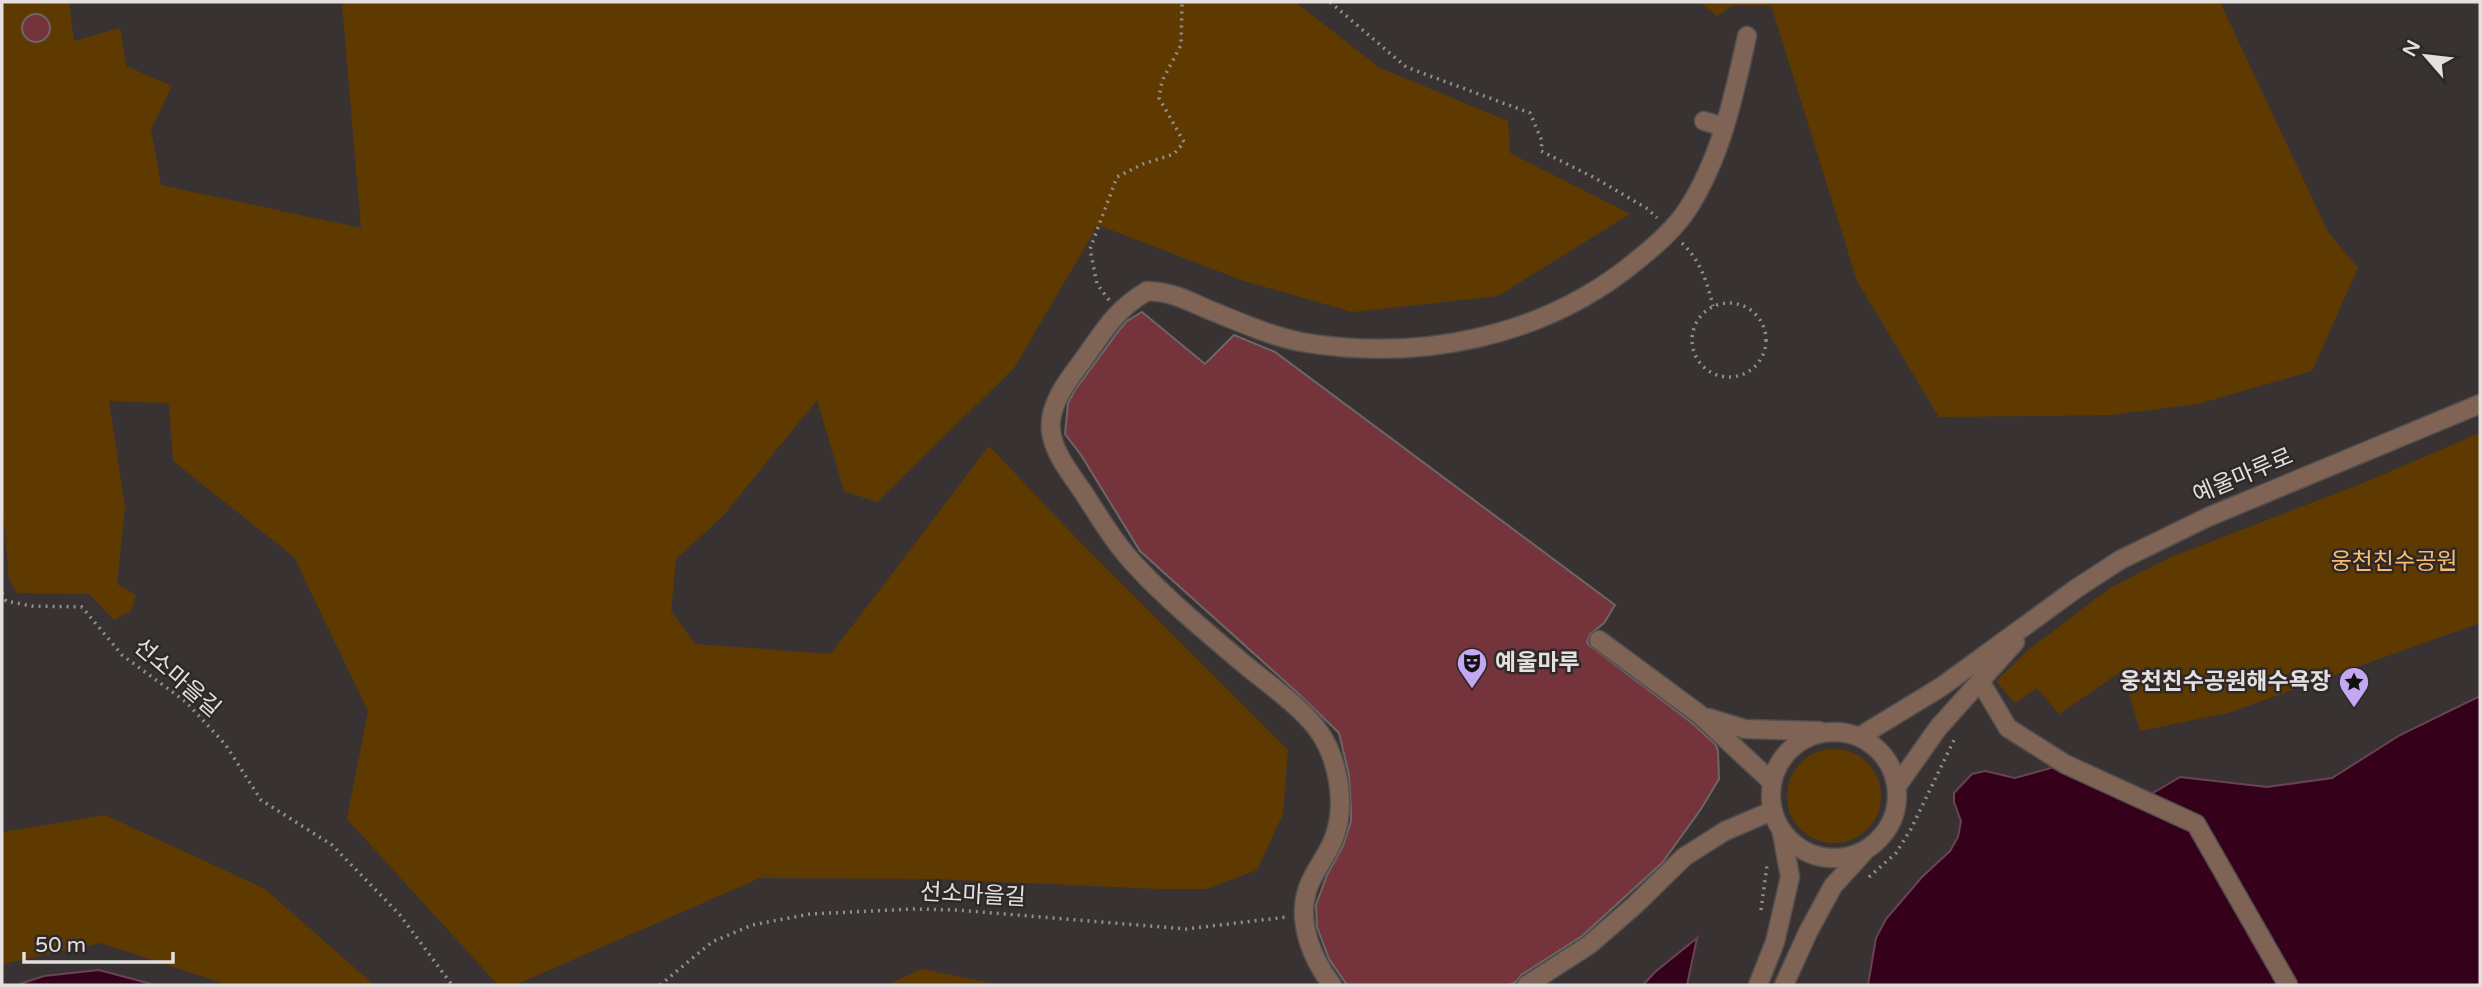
<svg xmlns="http://www.w3.org/2000/svg" width="2482" height="987" viewBox="0 0 2482 987" font-family="'Varela Round','Noto Sans KR',sans-serif">
<style>
.green{fill:#5f3a00}
.water{fill:#350019;stroke:#694354;stroke-width:2}
.building{fill:#75343b;stroke:#6c6666;stroke-width:2}
.lines{fill:none;stroke-linecap:round;stroke-linejoin:round}
.minor-casing{stroke:#534f4e;stroke-width:21}
.path{stroke:#938f8e;stroke-width:3.5;stroke-dasharray:2 5;stroke-linecap:butt}
.minor{stroke:#7f6455;stroke-width:18}
.labels{text-anchor:middle;dominant-baseline:central;stroke-width:5;stroke-linejoin:round;paint-order:stroke}
.street-label{font-size:23px;fill:#e3e0df;stroke:#2e2928}
.park-label{font-size:23px;fill:#fcbb6c;stroke:#2e2928}
.poi-label{font-size:23px;font-weight:bold;fill:#e3e0df;stroke:#2e2928;text-anchor:start}
</style>
<rect width="100%" height="100%" fill="#383332"/>
<g class="green">
<polygon points="2,2 69,2 74,41 120,28 126,66 172,86 151,129 161,185 361,228 342,3 338,2 1295,2 1380,68 1508,121 1510,153 1630,214 1498,296 1352,312 1241,280 1098,225 1014,368 877,502 844,491 817,400 722,517 676,559 671,611 695,644 831,654 989,446 1080,542 1288,750 1283,814 1257,870 1206,889 1160,889 937,879 760,878 515,985 498,985 347,819 368,711 294,557 173,461 169,403 109,401 125,507 117,584 136,595 131,611 114,620 89,594 18,593 9,580 2,497"/>
<polygon points="1700,2 2220,2 2328,232 2358,268 2312,371 2198,404 2111,415 1939,417 1857,281 1771,5 1733,5 1717,16"/>
<polygon points="2480,433 2480,623 2228,713 2140,731 2122,671 2059,714 2037,688 2015,703 1996,681 2027,651 2110,588 2171,557 2363,483"/>
<circle cx="1834" cy="796" r="47"/>
<polygon points="105,815 265,889 374,985 228,985 101,943 2,964 2,832"/>
<polygon points="921,969 1001,985 887,985"/>
</g>
<g class="water">
<polygon points="2480,696 2480,985 1868,985 1876,938 1886,919 1922,877 1950,851 1958,837 1961,821 1954,802 1954,793 1972,774 1985,771 2015,778 2065,764 2148,796 2180,777 2267,787 2332,778 2400,735"/>
<polygon points="1697,938 1687,985 1643,985 1655,972"/>
<polygon points="99,970 155,985 17,985 44,976"/>
</g>
<g class="building">
<circle cx="36" cy="28" r="14"/>
<polygon points="1142,312 1205,364 1234,335 1275,352 1615,605 1604,623 1590,634 1587,642 1589,645 1692,723 1715,744 1718,750 1719,779 1701,809 1662,863 1582,936 1521,975 1516,982 1509,985 1347,985 1329,959 1317,927 1316,905 1327,875 1343,846 1351,821 1351,809 1349,775 1339,733 1300,695 1140,551 1081,455 1065,434 1068,403 1075,390 1120,329 1127,321"/>
</g>
<g class="lines">
<g class="minor-casing">
<g id="minor">
<polyline points="1704,121 1724,127"/>
<polyline points="1599,640 1699,714 1772,782"/>
<polyline points="1980,681 2008,728 2065,764 2196,824 2288,985"/>
<polyline points="1709,718 1745,729 1819,731"/>
<circle cx="1834" cy="795" r="63"/>
<polyline points="1859,737 1941,687 2077,588 2120,560 2208,517 2480,404"/>
<polyline points="1897,786 1938,728 2015,642"/>
<path d="M1332,985C1313,960 1297,924 1307,891C1312,872 1329,855 1335,835C1346,803 1338,760 1320,733C1302,706 1262,680 1237,658C1204,630 1169,601 1139,569C1117,547 1100,518 1083,492C1071,474 1054,454 1051,431C1048,405 1068,380 1083,360C1104,331 1115,310 1147,291C1172,292 1184,299 1207,309C1237,321 1270,336 1301,342C1418,362 1542,338 1635,262C1654,247 1674,230 1687,210C1721,158 1734,96 1747,36"/>
<polyline points="1527,985 1589,945 1635,905 1684,857 1725,831 1772,811"/>
<polyline points="1758,985 1775,942 1790,877 1782,833"/>
<polyline points="1784,985 1808,932 1833,886 1864,852"/>
</g>
</g>
<g class="path">
<polyline points="1330,2 1406,67 1530,113 1542,141 1541,151 1595,178 1648,209 1657,218"/>
<path d="M1682,243C1700,260 1707,282 1713,306"/>
<polyline points="1109,300 1097,284 1090,249 1117,177 1143,164 1174,154 1184,142 1159,98 1162,81 1181,45 1182,2"/>
<circle cx="1729" cy="340" r="37"/>
<polyline points="2,593 6,601 32,606 82,607 122,655 186,702 225,744 261,800 332,845 400,915 452,985"/>
<polyline points="1869,877 1896,853 1911,829 1954,740"/>
<polyline points="1761,910 1767,866"/>
<polyline points="660,985 712,942 752,925 810,914 913,909 957,910 1186,929 1287,917"/>
</g>
<use href="#minor" class="minor"/>
</g>
<defs>
<g id="theatre-pin" transform="scale(1.575)"><path d="M0 17L-7.5 6A9.5 9.5 0 1 1 7.5 6Z" fill="#c4a7f1" stroke="#2e2928"/><path d="M-5-5.5Q0-4 5-5.5V0Q5 5 0 6Q-5 5-5 0ZM-3.3-2.5H-1v1.5H-3.3ZM1-2.5H3.3v1.5H1ZM-2.8 1Q0 5.5 2.8 1Z" fill="#111"/></g>
<g id="sight-pin" transform="scale(1.575)"><path d="M0 17L-7.5 6A9.5 9.5 0 1 1 7.5 6Z" fill="#c4a7f1" stroke="#2e2928"/><path d="M0-6L1.8-2.2L6-1.7L2.9 1.2L3.7 5.4L0 3.3L-3.7 5.4L-2.9 1.2L-6-1.7L-1.8-2.2Z" fill="#111"/></g>
</defs>
<g fill-rule="evenodd">
<use href="#theatre-pin" x="1472" y="663"/>
<use href="#sight-pin" x="2354" y="682"/>
</g>
<g class="labels">
<g class="street-label">
<text transform="translate(2243 476) rotate(-23)">예울마루로</text>
<text transform="translate(177 678) rotate(41)">선소마을길</text>
<text transform="translate(973 895) rotate(3)">선소마을길</text>
</g>
<g class="park-label">
<text x="2394" y="562">웅천친수공원</text>
</g>
<g class="poi-label">
<text x="1495" y="663">예울마루</text>
<text x="2331" y="682" text-anchor="end">웅천친수공원해수욕장</text>
</g>
</g>
<rect width="2482" height="987" fill="none" stroke="#e3e0df" stroke-width="7"/>
<g transform="translate(2426 56) rotate(298)" stroke="#2e2928" stroke-width="5" paint-order="stroke">
<path d="M0-5L12 26L0 18L-12 26Z" fill="#e3e0df"/>
<text y="-10" font-size="19" font-weight="bold" text-anchor="middle" fill="#e3e0df">N</text>
</g>
<path d="M24 952v10h149v-10" fill="none" stroke="#e3e0df" stroke-width="3.5"/>
<text x="35" y="952" font-size="21" fill="#e3e0df" stroke="#2e2928" stroke-width="5" paint-order="stroke">50 m</text>
</svg>
